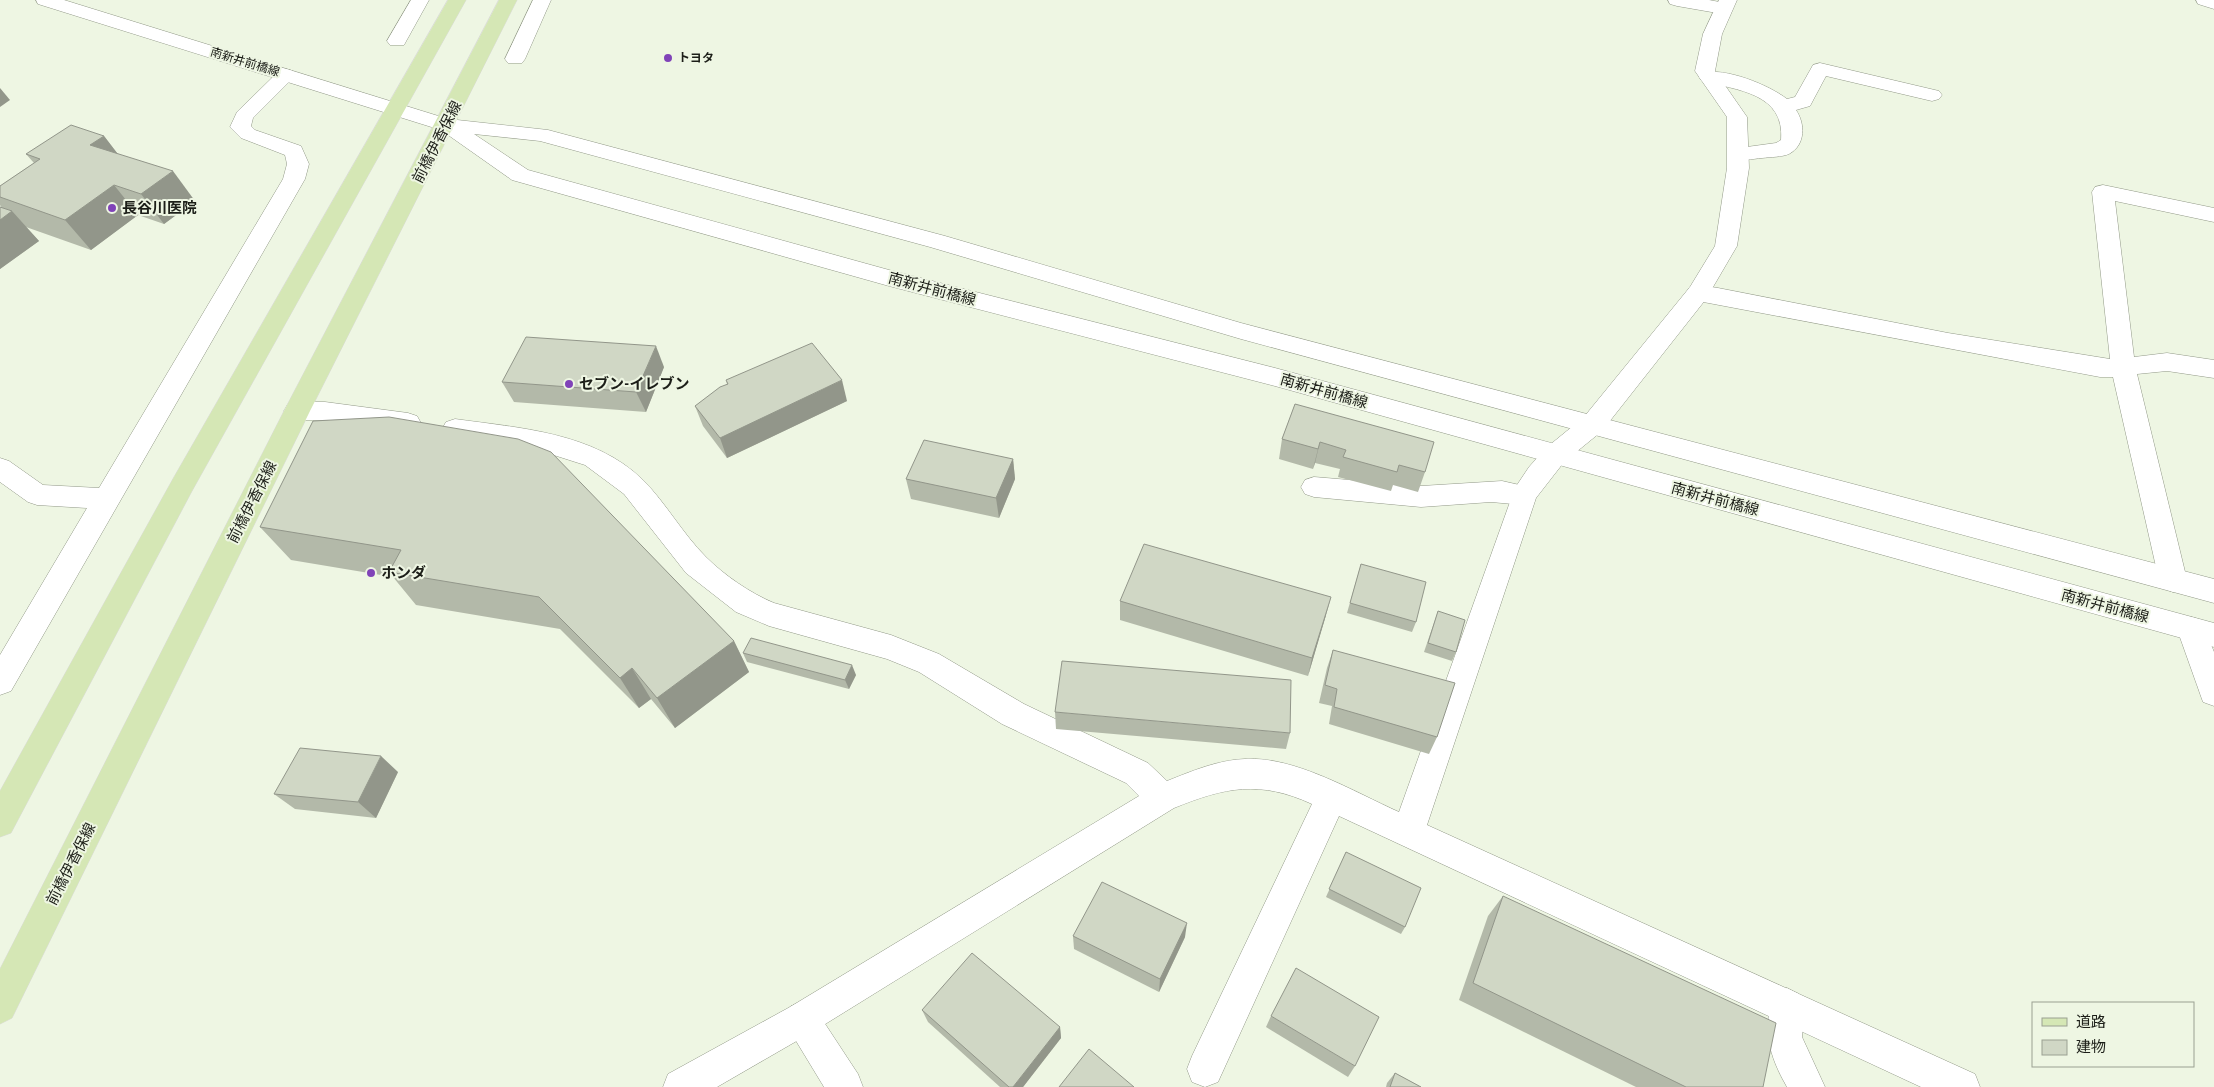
<svg xmlns="http://www.w3.org/2000/svg" width="2214" height="1087" viewBox="0 0 2214 1087" font-family="'Roboto Condensed','Noto Sans JP',sans-serif">
<style>
.lines{fill:none;stroke-linecap:round;stroke-linejoin:round}
.service-casing{stroke:#929988;stroke-width:1}
.minor-casing{stroke:#929988;stroke-width:1}
.secondary-casing{stroke:#929988;stroke-width:1}
.primary-casing{stroke:#dbdbda;stroke-width:1}
.service{fill:#fff;fill-rule:evenodd}
.minor{fill:#fff;fill-rule:evenodd}
.secondary{fill:#fff;fill-rule:evenodd}
.primary{fill:#d5e7b5;fill-rule:evenodd}
.wall{fill:#b3b9a9}
.shaded-wall{fill:#92968a}
.building{fill:#d0d7c5;stroke:#92968a}
.poi-dot{fill:#8043b8;stroke:#eef6e3;stroke-width:2}
.labels{text-anchor:middle;dominant-baseline:central;stroke-width:4;stroke-linejoin:round;paint-order:stroke}
.far-poi-label{font-size:12px;font-weight:bold;fill:#1c1e18;stroke:#eef6e3;text-anchor:start}
.far-street-label{font-size:12px;fill:#1c1e18;stroke:#eef6e3}
.street-label{font-size:15px;fill:#1c1e18;stroke:#eef6e3}
.poi-label{font-size:15px;font-weight:bold;fill:#1c1e18;stroke:#eef6e3;text-anchor:start}
</style>
<rect width="100%" height="100%" fill="#eef6e3"/>
<g class="lines">
<g class="service-casing">
<g id="service">
<polygon points="411,0 429,0 404,45 390,45 387,41"/>
<polygon points="533,0 551,0 525,59 522,63 508,63 505,59"/>
<polygon points="1668,0 1709,0 1730,4 1732,8 1730,12 1723,14 1677,6 1670,4"/>
<polygon points="2196,0 2214,0 2214,9 2198,4"/>
<path d="M1820,63L1939,91L1942,95L1939,99L1932,101L1826,76L1810,106L1796,110C1805,123 1806,145 1789,154C1782,157 1771,157 1762,158C1752,159 1742,161 1732,159L1728,154L1732,149L1776,143L1781,140C1785,93 1737,90 1702,81L1699,77L1702,73C1725,67 1769,85 1787,99L1795,97L1813,65Z"/>
<polygon points="2103,185 2214,208 2214,222 2115,201 2134,357 2167,353 2214,360 2214,378 2167,371 2137,374 2187,580 2183,588 2173,592 2163,588 2159,580 2113,377 2100,377 1698,301 1690,299 1686,293 1690,287 1698,285 1718,288 1948,333 2110,359 2092,192 2095,187"/>
<polygon points="1314,477 1421,486 1502,481 1533,488 1537,495 1533,502 1524,505 1491,502 1421,507 1314,497 1305,494 1301,487 1305,480"/>
<polygon points="2191,617 2201,620 2214,652 2214,706 2203,702 2177,629 2181,620"/>
<path d="M1787,988L1799,994L1805,1006L1802,1037L1825,1087H1787C1769,1056 1761,1027 1775,994Z"/>
<polygon points="802,1001 814,1007 858,1074 863,1087 824,1087 790,1031 784,1019 790,1007"/>
</g>
</g>
<g class="minor-casing">
<g id="minor">
<path d="M1719,0H1737L1722,34L1715,71L1747,117L1749,168L1737,246L1706,299L1602,431L1564,462L1536,498L1427,825L1975,1074L1980,1087H1921L1339,816L1218,1082L1205,1087L1192,1082L1187,1069L1192,1056L1312,804C1260,780 1225,787 1174,808L814,1031L717,1087H663L668,1074L790,1007L1139,796L1126,783L1002,724L919,672L887,659L769,626L736,612L686,573L624,494L585,465L541,451L455,439L446,436L442,429L446,422L455,419C519,428 594,432 643,480C666,503 682,533 706,557C724,575 750,593 774,603L891,635L939,654L1024,704L1148,763L1167,781C1192,771 1218,760 1245,759C1295,756 1354,792 1399,812L1515,488L1529,467L1546,448L1584,417L1690,287L1715,246L1727,168V117L1695,71L1703,34Z"/>
<polygon points="286,69 293,71 296,75 253,118 251,126 255,130 301,146 309,164 305,179 11,691 0,695 0,655 87,508 37,505 28,502 0,482 0,458 9,461 43,485 99,488 283,179 287,164 285,155 241,138 230,127 237,112 279,71"/>
<polygon points="297,402 325,402 408,413 417,416 421,423 417,430 408,433 325,420 297,420 288,418 284,411 288,404"/>
</g>
</g>
<g class="secondary-casing">
<polygon id="secondary" points="36,0 64,0 448,119 548,130 945,236 1241,323 2214,579 2214,603 1241,339 930,247 540,141 474,134 528,170 889,270 1275,368 2214,623 2214,647 1275,386 889,286 512,180 441,130 38,4"/>
</g>
<g class="primary-casing">
<g id="primary">
<polygon points="448,0 466,0 192,491 11,833 0,837 0,791 174,477"/>
<polygon points="499,0 517,0 310,411 12,1018 0,1024 0,969 284,411"/>
</g>
</g>
<use href="#service" class="service"/>
<use href="#minor" class="minor"/>
<use href="#secondary" class="secondary"/>
<use href="#primary" class="primary"/>
</g>
<g class="wall">
<polygon points="104,136 117,153 195,201 164,224 138,215 91,250 26,227 39,241 0,269 0,207 2,208 0,205 0,186 34,163 26,154"/>
<polygon points="664,367 646,412 514,402 502,382"/>
<polygon points="726,380 847,401 727,458 703,426 695,406 727,384"/>
<polygon points="1295,404 1425,472 1418,492 1393,485 1391,491 1338,477 1340,469 1315,463 1313,469 1279,459 1282,439"/>
<polygon points="313,421 734,641 749,672 675,728 651,699 639,708 560,629 416,605 393,577 291,560 260,527"/>
<polygon points="1013,459 1015,479 999,518 911,499 906,479"/>
<polygon points="1361,564 1416,622 1412,632 1347,613"/>
<polygon points="1120,601 1326,615 1308,676 1120,620"/>
<polygon points="1438,611 1456,652 1452,661 1424,652"/>
<polygon points="1333,650 1437,737 1429,754 1329,724 1332,706 1319,703 1327,668"/>
<polygon points="743,653 856,675 849,689 747,662"/>
<polygon points="1055,712 1290,733 1286,749 1056,729"/>
<polygon points="398,772 376,818 295,809 274,794"/>
<polygon points="1346,852 1405,927 1401,934 1326,897"/>
<polygon points="1503,896 1763,1087 1636,1087 1459,1000 1488,916"/>
<polygon points="1073,936 1185,937 1159,992 1074,949"/>
<polygon points="922,1010 1060,1027 1061,1038 1023,1087 1000,1087 928,1022"/>
<polygon points="1271,1016 1355,1066 1348,1077 1266,1027"/>
<polygon points="1395,1073 1421,1087 1386,1087 1387,1083"/>
</g>
<g class="shaded-wall">
<polygon points="0,88 10,100 0,107"/>
<polygon points="104,136 127,166 90,145"/>
<polygon points="173,171 195,201 164,224 141,194"/>
<polygon points="114,185 138,215 91,250 65,220"/>
<polygon points="12,211 39,241 0,269 0,220"/>
<polygon points="656,346 664,367 646,412 636,392"/>
<polygon points="842,380 847,401 727,458 720,438"/>
<polygon points="1320,442 1315,463 1313,469 1318,449"/>
<polygon points="1013,459 1015,479 999,518 996,498"/>
<polygon points="1331,597 1326,615 1308,676 1312,658"/>
<polygon points="734,641 749,672 675,728 657,698"/>
<polygon points="852,665 856,675 849,689 845,680"/>
<polygon points="632,668 651,699 639,708 620,678"/>
<polygon points="381,756 398,772 376,818 358,802"/>
<polygon points="1187,923 1185,937 1159,992 1160,979"/>
<polygon points="1060,1027 1061,1038 1023,1087 1013,1087"/>
</g>
<g class="building">
<polygon points="71,125 104,136 90,145 173,171 141,194 114,185 65,220 0,197 0,186 40,159 26,154"/>
<polygon points="0,207 12,211 0,220"/>
<polygon points="526,337 656,346 636,392 502,382"/>
<polygon points="812,343 842,380 720,438 695,406 720,387 728,384 726,380"/>
<polygon points="1295,404 1434,442 1425,472 1399,465 1397,472 1343,457 1346,450 1320,442 1318,449 1282,439"/>
<polygon points="389,417 518,439 551,452 734,641 657,698 632,668 620,678 539,597 389,572 401,550 260,527 313,421"/>
<polygon points="924,440 1013,459 996,498 906,479"/>
<polygon points="1144,544 1331,597 1312,658 1120,601"/>
<polygon points="1361,564 1426,582 1416,622 1350,603"/>
<polygon points="1438,611 1465,620 1456,652 1428,643"/>
<polygon points="751,638 852,665 845,680 743,653"/>
<polygon points="1333,650 1455,683 1437,737 1334,707 1337,689 1325,685"/>
<polygon points="1062,661 1291,680 1290,733 1055,712"/>
<polygon points="300,748 381,756 358,802 274,794"/>
<polygon points="1346,852 1421,888 1405,927 1329,889"/>
<polygon points="1102,882 1187,923 1160,979 1073,936"/>
<polygon points="1503,896 1776,1023 1763,1087 1686,1087 1473,983"/>
<polygon points="972,953 1060,1027 1013,1087 1009,1087 922,1010"/>
<polygon points="1296,968 1379,1017 1355,1066 1271,1016"/>
<polygon points="1089,1049 1134,1087 1059,1087"/>
<polygon points="1395,1073 1421,1087 1390,1087"/>
</g>
<g class="poi-dot">
<circle cx="668" cy="58" r="5"/>
<circle cx="112" cy="208" r="5"/>
<circle cx="569" cy="384" r="5"/>
<circle cx="371" cy="573" r="5"/>
</g>
<g class="labels">
<g class="far-poi-label">
<text x="678" y="58">トヨタ</text>
</g>
<g class="far-street-label">
<text transform="translate(245 62) rotate(17)">南新井前橋線</text>
</g>
<g class="street-label">
<text transform="translate(437 142) rotate(-63)">前橋伊香保線</text>
<text transform="translate(932 289) rotate(15)">南新井前橋線</text>
<text transform="translate(1324 391) rotate(16)">南新井前橋線</text>
<text transform="translate(1715 499) rotate(15)">南新井前橋線</text>
<text transform="translate(252 502) rotate(-63)">前橋伊香保線</text>
<text transform="translate(2105 606) rotate(15)">南新井前橋線</text>
<text transform="translate(71 864) rotate(-63)">前橋伊香保線</text>
</g>
<g class="poi-label">
<text x="122" y="208">長谷川医院</text>
<text x="579" y="384">セブン-イレブン</text>
<text x="381" y="573">ホンダ</text>
</g>
</g>
<rect x="2032" y="1002" width="162" height="65" fill="#eef6e3" stroke="#9aa092"/>
<rect x="2042" y="1018" width="25" height="8" fill="#d5e7b5" stroke="#9aa092"/>
<text x="2076" y="1027" font-size="15" fill="#1c1e18">道路</text>
<rect x="2042" y="1040" width="25" height="15" fill="#d0d7c5" stroke="#9aa092"/>
<text x="2076" y="1052" font-size="15" fill="#1c1e18">建物</text>
</svg>
